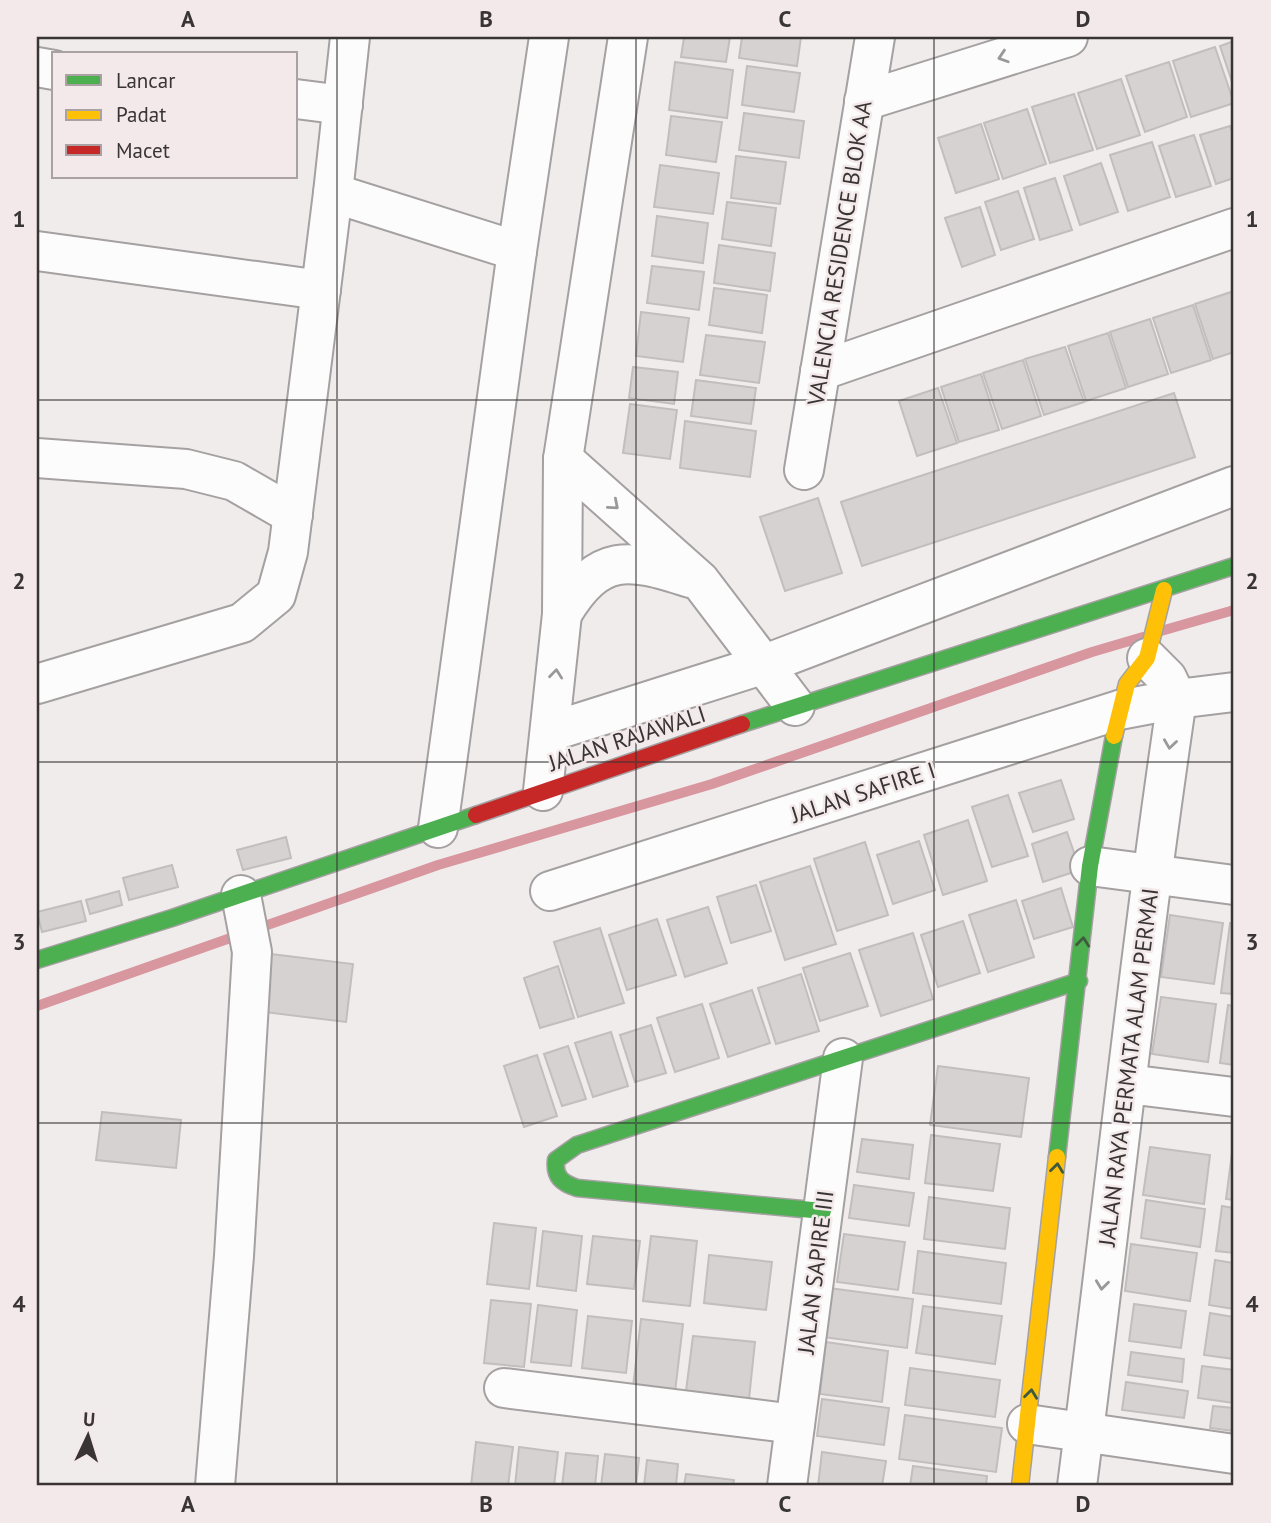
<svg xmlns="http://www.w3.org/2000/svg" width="1271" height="1523" viewBox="0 0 1271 1523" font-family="'PT Sans',sans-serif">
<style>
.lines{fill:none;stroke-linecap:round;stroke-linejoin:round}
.stream{stroke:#d8969f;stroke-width:10}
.building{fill:#d6d2d2;stroke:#c2bdbe;stroke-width:2}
.street-casing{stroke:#a5a0a1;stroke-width:42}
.fast-casing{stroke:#a5a0a1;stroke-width:19}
.slow-casing{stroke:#a5a0a1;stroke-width:19}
.jam-casing{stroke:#a5a0a1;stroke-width:19}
.street{stroke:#fdfcfc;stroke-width:38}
.fast{stroke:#4caf50;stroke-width:16}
.slow{stroke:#ffc107;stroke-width:16}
.jam{stroke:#c62828;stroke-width:16}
.oneway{stroke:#9b9898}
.oneway2{stroke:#3f5a3d}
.grid{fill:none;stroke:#393535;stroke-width:2;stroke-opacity:0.55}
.labels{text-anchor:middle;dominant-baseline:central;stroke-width:5;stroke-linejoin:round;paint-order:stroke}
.street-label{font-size:23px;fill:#393535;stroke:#f4e9ea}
.neatline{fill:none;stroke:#393535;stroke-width:2.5}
.grid-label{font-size:23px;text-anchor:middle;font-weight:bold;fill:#393535}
</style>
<rect width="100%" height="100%" fill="#f1ecec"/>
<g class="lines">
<g class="stream">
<polyline points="1161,631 1234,610"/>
<polyline points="37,1006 438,865 712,784 1092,652 1143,637"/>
</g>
</g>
<g class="building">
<polygon points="684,37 730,37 726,62 681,57"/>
<polygon points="742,37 801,37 797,66 739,58"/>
<polygon points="1234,41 1234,88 1220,46"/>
<polygon points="1215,47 1234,103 1191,117 1173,61"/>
<polygon points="675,62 733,70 727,118 669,110"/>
<polygon points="1169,62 1187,117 1145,132 1126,76"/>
<polygon points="747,66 800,73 794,112 742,105"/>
<polygon points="1121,79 1140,135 1097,149 1078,93"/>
<polygon points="1074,94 1093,150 1050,163 1032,107"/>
<polygon points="1027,109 1046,164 1003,179 984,123"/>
<polygon points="744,113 804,121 799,158 739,150"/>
<polygon points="671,116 722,122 716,162 666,155"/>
<polygon points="981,124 999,179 956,193 938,138"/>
<polygon points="1230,126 1234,137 1234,178 1216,184 1200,135"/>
<polygon points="1194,135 1211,186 1176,197 1159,146"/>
<polygon points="1152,142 1170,197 1128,211 1110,155"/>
<polygon points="736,156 786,162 780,204 731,198"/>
<polygon points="1101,163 1118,212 1080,225 1064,176"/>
<polygon points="660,165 719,173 713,214 654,207"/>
<polygon points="1055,178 1072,230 1040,240 1024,188"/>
<polygon points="1018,191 1034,239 1001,250 985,202"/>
<polygon points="727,202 776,208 771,246 722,239"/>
<polygon points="980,207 995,255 962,267 945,218"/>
<polygon points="657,216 708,223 703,263 652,256"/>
<polygon points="719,245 775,253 770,291 714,283"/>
<polygon points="652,266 704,272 699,310 647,303"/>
<polygon points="714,288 767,295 762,333 709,325"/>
<polygon points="1234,291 1234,352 1213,359 1195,304"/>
<polygon points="1193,305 1211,360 1171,373 1153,318"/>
<polygon points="641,312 689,318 683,362 636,356"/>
<polygon points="1150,319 1168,374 1128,387 1110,332"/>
<polygon points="1108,333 1126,388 1086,401 1068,346"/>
<polygon points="706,335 765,342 759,383 700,375"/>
<polygon points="1065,347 1084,402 1044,415 1025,359"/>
<polygon points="1023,360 1041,416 1002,429 983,373"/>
<polygon points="633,367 678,372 674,404 629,398"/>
<polygon points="981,374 999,430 959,442 941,387"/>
<polygon points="696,380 756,388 751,424 691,416"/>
<polygon points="938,388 957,443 917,456 899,401"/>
<polygon points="1174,393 1195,457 862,566 841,502"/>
<polygon points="630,404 677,410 670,459 623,453"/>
<polygon points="685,421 756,431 750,477 680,468"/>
<polygon points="818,498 842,573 785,591 760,517"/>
<polygon points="1061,780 1074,819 1033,832 1019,793"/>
<polygon points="1008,795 1028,856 992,867 972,807"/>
<polygon points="968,820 987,881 943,895 924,835"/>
<polygon points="1067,832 1080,870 1043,882 1032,844"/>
<polygon points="286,837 291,858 243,870 237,850"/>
<polygon points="919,841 935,890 893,904 877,855"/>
<polygon points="865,842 888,915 837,931 814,859"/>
<polygon points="172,865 178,887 129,900 123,878"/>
<polygon points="810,866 836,944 785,960 760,882"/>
<polygon points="756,885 771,931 731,943 717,897"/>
<polygon points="1061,888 1073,927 1034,939 1022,901"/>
<polygon points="119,891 122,905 90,914 86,900"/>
<polygon points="1016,900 1034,957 988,972 969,915"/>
<polygon points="81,901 86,921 42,932 37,912"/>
<polygon points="708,907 727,963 685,977 667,920"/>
<polygon points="1170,915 1223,923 1214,984 1161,977"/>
<polygon points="657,919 676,975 627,990 609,935"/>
<polygon points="963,921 980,973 938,987 921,935"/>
<polygon points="1230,923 1234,923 1234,994 1221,993"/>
<polygon points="600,928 624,1003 578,1017 554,942"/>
<polygon points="913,933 933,999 881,1016 859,950"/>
<polygon points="850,953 868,1006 820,1021 803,968"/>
<polygon points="271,954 353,964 346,1022 264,1012"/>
<polygon points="558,966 574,1018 540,1028 524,978"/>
<polygon points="801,974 819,1031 776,1044 758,988"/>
<polygon points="752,990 770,1043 728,1057 710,1004"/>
<polygon points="1161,997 1216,1004 1208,1062 1152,1054"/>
<polygon points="702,1004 719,1058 675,1072 657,1018"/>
<polygon points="1228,1005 1234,1006 1234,1065 1220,1063"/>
<polygon points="651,1025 666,1073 635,1082 620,1035"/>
<polygon points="611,1032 628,1086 593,1097 575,1043"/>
<polygon points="568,1046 586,1099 562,1106 544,1054"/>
<polygon points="537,1055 557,1116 524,1127 504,1066"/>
<polygon points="938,1066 1029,1078 1021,1137 930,1125"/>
<polygon points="102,1112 181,1120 176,1168 96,1160"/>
<polygon points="931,1135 1000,1144 993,1191 925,1183"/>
<polygon points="1234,1138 1234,1200 1226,1199"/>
<polygon points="862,1139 913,1145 909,1179 857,1172"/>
<polygon points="1150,1147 1210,1155 1204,1204 1143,1195"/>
<polygon points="854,1185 914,1193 909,1226 849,1218"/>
<polygon points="929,1197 1010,1208 1005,1249 924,1239"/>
<polygon points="1146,1200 1205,1209 1200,1247 1141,1238"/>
<polygon points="1222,1206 1234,1208 1234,1253 1216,1251"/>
<polygon points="494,1223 536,1228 529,1289 487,1284"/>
<polygon points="543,1231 582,1236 576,1291 537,1286"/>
<polygon points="844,1234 905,1242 898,1290 837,1282"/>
<polygon points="593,1236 640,1241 634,1289 587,1284"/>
<polygon points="651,1236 697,1241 690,1306 643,1301"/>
<polygon points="1131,1244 1197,1253 1190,1301 1125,1291"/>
<polygon points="918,1251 1006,1263 1001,1304 913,1293"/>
<polygon points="709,1255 772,1262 766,1310 704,1303"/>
<polygon points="1215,1260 1234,1263 1234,1309 1209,1305"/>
<polygon points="829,1288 913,1299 907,1348 822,1337"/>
<polygon points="491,1300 531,1304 524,1367 484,1363"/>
<polygon points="1134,1304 1186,1311 1181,1348 1129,1341"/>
<polygon points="538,1305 577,1310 571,1366 531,1362"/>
<polygon points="923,1306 1002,1316 995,1364 916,1353"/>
<polygon points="1210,1313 1234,1317 1234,1359 1204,1355"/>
<polygon points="588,1316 632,1321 626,1373 582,1368"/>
<polygon points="641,1319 683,1324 675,1392 633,1387"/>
<polygon points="693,1336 755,1342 749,1399 686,1391"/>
<polygon points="826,1342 888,1351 882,1402 820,1394"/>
<polygon points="1131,1352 1184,1359 1182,1382 1128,1375"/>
<polygon points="1202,1366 1234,1370 1234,1403 1198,1398"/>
<polygon points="910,1368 1000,1380 995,1417 905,1405"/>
<polygon points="1126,1382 1188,1391 1184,1418 1122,1410"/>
<polygon points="822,1399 889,1408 884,1445 817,1436"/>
<polygon points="1213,1406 1234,1408 1234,1431 1210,1428"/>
<polygon points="905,1415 1002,1428 996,1472 899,1459"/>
<polygon points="476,1442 513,1447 508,1486 471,1486"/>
<polygon points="519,1447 558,1452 554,1486 515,1486"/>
<polygon points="822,1452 886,1461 882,1486 818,1486"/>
<polygon points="566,1453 598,1456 595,1486 562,1486"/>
<polygon points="605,1454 639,1458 636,1486 601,1486"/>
<polygon points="647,1460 678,1464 676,1486 644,1486"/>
<polygon points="913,1466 987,1476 986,1486 910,1486"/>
<polygon points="686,1474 734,1480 733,1486 684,1486"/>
</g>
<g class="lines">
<g class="street-casing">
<g id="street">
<polyline points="37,67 54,70"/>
<polyline points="296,99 343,105"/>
<polyline points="864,101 1068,37"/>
<polyline points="333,193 517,251"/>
<polyline points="37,251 321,290"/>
<polyline points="820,371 1234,228"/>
<polyline points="37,458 186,469 234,481 293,515"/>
<polyline points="563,459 700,581 795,706"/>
<polyline points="804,470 875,37"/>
<path d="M562,614C599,552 628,558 690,578"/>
<polyline points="37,684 242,623 276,595 288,552 333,193 350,37"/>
<polyline points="550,732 765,664 1234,486"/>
<polyline points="543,791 562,614 563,459 628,37"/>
<polyline points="438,828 517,251 549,37"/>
<polyline points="1090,866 1234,885"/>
<polyline points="550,891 1119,710 1177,699 1234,692"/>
<polyline points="1127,1084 1234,1097"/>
<polyline points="504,1388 795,1424"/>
<polyline points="1027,1424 1234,1454"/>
<polyline points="215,1486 234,1256 252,952 241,895"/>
<polyline points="787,1486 843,1058"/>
<path d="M1077,1486C1111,1224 1138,961 1177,699L1167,678L1147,658"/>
</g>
</g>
<g class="fast-casing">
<g id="fast">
<polyline points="742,724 1234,566"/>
<polyline points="37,960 172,918 476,815"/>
<polyline points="1057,1157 1090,866 1114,736"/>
<path d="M823,1211L577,1188C562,1183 554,1177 556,1160L577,1145L1079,981"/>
</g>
</g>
<g class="slow-casing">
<g id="slow">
<polyline points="1114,736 1127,684 1147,658 1164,590"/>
<polyline points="1020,1486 1057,1157"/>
</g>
</g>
<g class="jam-casing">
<polyline id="jam" points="476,815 742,724"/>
</g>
<use href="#street" class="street"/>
<use href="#fast" class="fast"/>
<use href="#slow" class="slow"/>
<use href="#jam" class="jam"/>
</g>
<defs><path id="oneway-chevron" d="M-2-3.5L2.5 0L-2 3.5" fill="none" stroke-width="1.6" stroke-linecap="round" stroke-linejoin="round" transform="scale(1.75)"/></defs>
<g class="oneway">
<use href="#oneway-chevron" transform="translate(1003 57) rotate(162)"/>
<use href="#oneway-chevron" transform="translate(614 505) rotate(41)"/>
<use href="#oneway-chevron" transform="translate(556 674) rotate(-84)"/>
<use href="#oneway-chevron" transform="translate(1170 744) rotate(98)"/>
<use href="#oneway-chevron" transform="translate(1102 1285) rotate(97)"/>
</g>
<g class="oneway2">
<use href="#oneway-chevron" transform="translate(1083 942) rotate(-84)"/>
<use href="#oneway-chevron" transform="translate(1057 1168) rotate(-83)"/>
<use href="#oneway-chevron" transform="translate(1031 1394) rotate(-83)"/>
</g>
<path class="grid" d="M337,37V1486M636,37V1486M934,37V1486M37,400H1234M37,762H1234M37,1123H1234"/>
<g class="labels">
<g class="street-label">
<text transform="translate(839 253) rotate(-81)">VALENCIA RESIDENCE BLOK AA</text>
<text transform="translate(627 738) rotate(-18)">JALAN RAJAWALI</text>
<text transform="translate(863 792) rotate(-18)">JALAN SAFIRE I</text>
<text transform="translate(1128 1067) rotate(-83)">JALAN RAYA PERMATA ALAM PERMAI</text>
<text transform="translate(815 1272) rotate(-83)">JALAN SAPIRE III</text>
</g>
</g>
<rect width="1271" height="1523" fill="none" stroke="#f4e9ea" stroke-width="77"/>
<rect x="52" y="52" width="245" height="126" fill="#f4e9ea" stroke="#a9a1a2" stroke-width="2"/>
<rect x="66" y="75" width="35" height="10" fill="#4caf50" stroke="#a9a1a2" stroke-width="2"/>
<text x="116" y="88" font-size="21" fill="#393535">Lancar</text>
<rect x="66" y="110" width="35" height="10" fill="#ffc107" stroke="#a9a1a2" stroke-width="2"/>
<text x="116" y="122" font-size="21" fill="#393535">Padat</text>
<rect x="66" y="145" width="35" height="10" fill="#c62828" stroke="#a9a1a2" stroke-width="2"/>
<text x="116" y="158" font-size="21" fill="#393535">Macet</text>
<g transform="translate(88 1436) rotate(4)" stroke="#f4e9ea" stroke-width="5" paint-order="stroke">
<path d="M0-5L12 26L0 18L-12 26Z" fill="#393535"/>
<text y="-10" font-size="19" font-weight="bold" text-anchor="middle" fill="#393535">U</text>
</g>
<rect x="38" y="38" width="1194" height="1446" class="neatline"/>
<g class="grid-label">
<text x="188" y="27">A</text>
<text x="486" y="27">B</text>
<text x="785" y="27">C</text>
<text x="1083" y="27">D</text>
<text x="19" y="227">1</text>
<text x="1252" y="227">1</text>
<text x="19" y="589">2</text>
<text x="1252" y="589">2</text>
<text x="19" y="950">3</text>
<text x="1252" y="950">3</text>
<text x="19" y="1312">4</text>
<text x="1252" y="1312">4</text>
<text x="188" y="1512">A</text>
<text x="486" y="1512">B</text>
<text x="785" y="1512">C</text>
<text x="1083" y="1512">D</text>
</g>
</svg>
